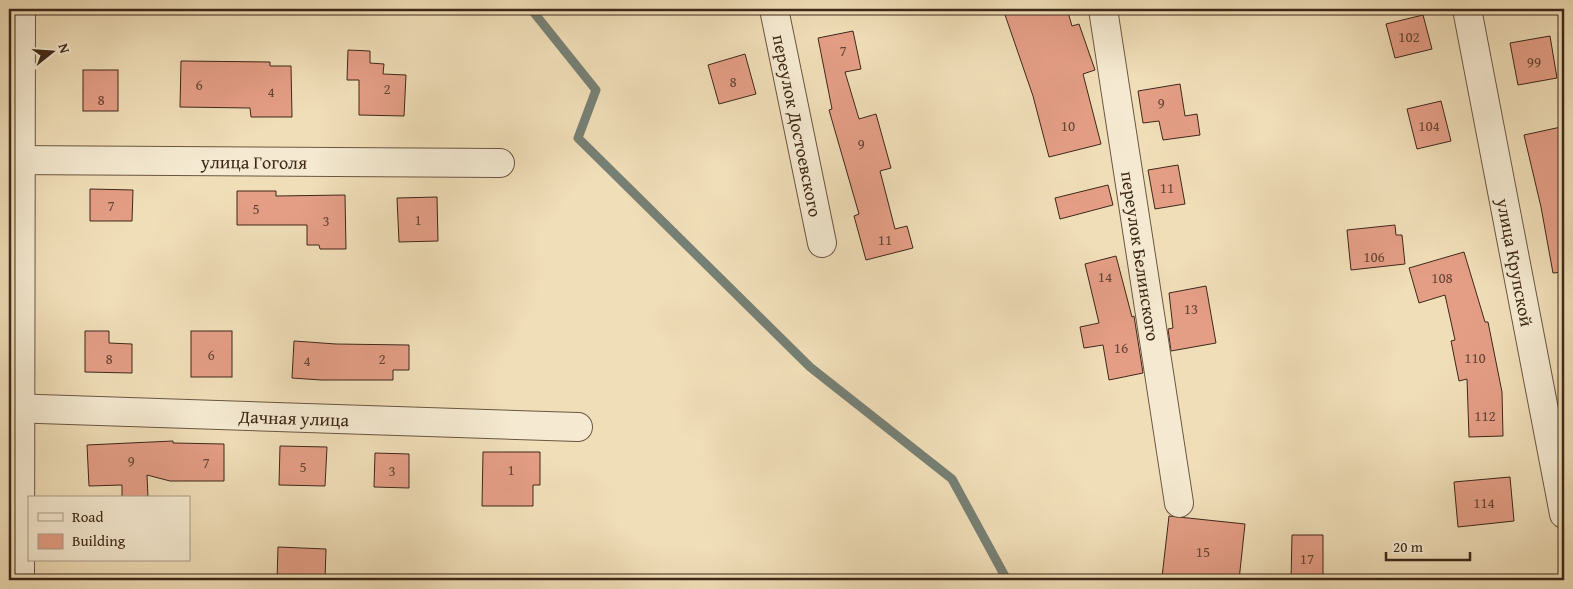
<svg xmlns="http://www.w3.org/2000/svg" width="1573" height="589" viewBox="0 0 1573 589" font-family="'Gentium Book Plus',serif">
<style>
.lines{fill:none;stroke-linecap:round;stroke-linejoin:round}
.stream{stroke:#768075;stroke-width:9}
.building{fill:#e49e86;stroke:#3e2818}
.street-casing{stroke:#6a5640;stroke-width:30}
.street{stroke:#f5ead1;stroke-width:28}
.labels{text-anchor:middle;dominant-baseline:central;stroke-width:4.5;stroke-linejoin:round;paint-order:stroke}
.number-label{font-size:15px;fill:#684634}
.street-label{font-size:18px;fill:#3e2818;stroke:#f5ead1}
</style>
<rect width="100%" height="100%" fill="#f0deb8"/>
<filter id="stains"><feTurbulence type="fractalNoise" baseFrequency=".004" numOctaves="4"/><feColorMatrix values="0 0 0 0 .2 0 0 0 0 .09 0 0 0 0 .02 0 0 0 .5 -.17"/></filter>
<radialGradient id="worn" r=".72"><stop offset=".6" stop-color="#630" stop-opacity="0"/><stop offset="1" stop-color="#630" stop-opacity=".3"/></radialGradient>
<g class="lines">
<polyline class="stream" points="531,9 596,90 578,138 810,367 952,479 1007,580"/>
</g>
<g class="building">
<polygon points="1003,9 1067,9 1072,26 1079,24 1095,70 1083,74 1101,144 1049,157 1033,96"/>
<polygon points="1423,15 1432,49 1395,58 1386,24"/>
<polygon points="853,31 861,69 845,72 859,119 876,114 891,168 880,171 895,229 907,226 913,248 866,260 854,216 859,214 829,110 832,109 818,38"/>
<polygon points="1550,36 1557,78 1518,85 1510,43"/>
<polygon points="348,50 370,51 370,63 384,64 383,74 406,75 404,116 359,115 359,80 347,80"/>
<polygon points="745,54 756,94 719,104 708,65"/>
<polygon points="181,61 270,62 270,66 291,66 292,117 251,117 250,108 180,107"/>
<rect x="83" y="70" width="35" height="41"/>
<polygon points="1180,84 1185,116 1197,114 1200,135 1163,140 1159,121 1143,123 1138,91"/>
<polygon points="1441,101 1451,141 1417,149 1407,109"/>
<polygon points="1561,127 1564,141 1564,272 1553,273 1541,207 1524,135"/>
<polygon points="1178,165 1185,204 1155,209 1148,170"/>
<polygon points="1108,185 1113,205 1060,219 1055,198"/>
<polygon points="90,189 133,190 132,221 90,221"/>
<polygon points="237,191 276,191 276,196 345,195 346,249 320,249 319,245 307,245 307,225 237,225"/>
<polygon points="437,197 438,241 399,242 397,198"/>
<polygon points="1395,225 1396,235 1402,235 1405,264 1351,270 1347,230"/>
<polygon points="1464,252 1485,322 1488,322 1502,392 1503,436 1469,437 1467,379 1459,381 1451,341 1455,340 1445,295 1419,303 1409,268"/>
<polygon points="1116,256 1132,317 1134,316 1143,373 1109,380 1103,345 1084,348 1080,327 1099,323 1085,264"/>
<polygon points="1206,286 1216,343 1171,351 1168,329 1173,328 1169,293"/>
<polygon points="85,331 109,331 109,343 132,344 132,373 85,372"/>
<rect x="191" y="331" width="41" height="46"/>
<polygon points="294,341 336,344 409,345 409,370 393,370 393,380 321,380 292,378"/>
<polygon points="173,441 173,443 224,444 224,481 170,481 147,475 148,498 122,498 122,485 89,486 87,445"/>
<polygon points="280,446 327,447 325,486 279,485"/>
<polygon points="483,452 540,452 540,485 533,485 533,506 482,506"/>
<polygon points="375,453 409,454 409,488 374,487"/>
<polygon points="1510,477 1514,521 1458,527 1454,482"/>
<polygon points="1169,516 1245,524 1239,580 1191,580 1162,577"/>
<polygon points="1292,535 1323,535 1323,580 1291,580"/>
<polygon points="278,547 326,549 325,580 277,580"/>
</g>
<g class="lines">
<g class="street-casing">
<g id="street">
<path id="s1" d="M774,9L822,243"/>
<path id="s2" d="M1103,9L1179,503"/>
<path id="s3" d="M1467,9L1564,514"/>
<path id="s4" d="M9,160L500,163"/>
<path id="s5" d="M9,408L578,427"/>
<polyline points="20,580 21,9"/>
</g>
</g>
<use href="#street" class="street"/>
</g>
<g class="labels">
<g class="number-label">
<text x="1409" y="36">102</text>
<text x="843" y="50">7</text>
<text x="1534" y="61">99</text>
<text x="733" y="81">8</text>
<text x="199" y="84">6</text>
<text x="387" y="88">2</text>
<text x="271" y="91">4</text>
<text x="101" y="99">8</text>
<text x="1161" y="102">9</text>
<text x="1068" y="125">10</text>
<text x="1429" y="125">104</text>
<text x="861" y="143">9</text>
<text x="1167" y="187">11</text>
<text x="111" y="205">7</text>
<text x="256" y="208">5</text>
<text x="418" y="219">1</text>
<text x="326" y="220">3</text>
<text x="885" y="239">11</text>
<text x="1374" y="256">106</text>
<text x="1105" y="276">14</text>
<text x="1442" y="277">108</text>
<text x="1191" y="308">13</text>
<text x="1121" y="347">16</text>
<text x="211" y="354">6</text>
<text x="1475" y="357">110</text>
<text x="109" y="358">8</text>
<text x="382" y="358">2</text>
<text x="307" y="360">4</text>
<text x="1485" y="415">112</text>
<text x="131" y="460">9</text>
<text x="206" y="462">7</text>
<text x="303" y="466">5</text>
<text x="511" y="469">1</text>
<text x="392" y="470">3</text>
<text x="1484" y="502">114</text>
<text x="1203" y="551">15</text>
<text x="1307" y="558">17</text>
</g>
<g class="street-label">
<text stroke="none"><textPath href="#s1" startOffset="119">переулок Достоевского</textPath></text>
<text stroke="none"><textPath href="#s4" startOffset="245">улица Гоголя</textPath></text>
<text stroke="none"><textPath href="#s2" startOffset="250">переулок Белинского</textPath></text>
<text stroke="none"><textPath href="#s3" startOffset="258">улица Крупской</textPath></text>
<text stroke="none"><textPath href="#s5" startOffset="285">Дачная улица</textPath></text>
</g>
</g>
<rect width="1573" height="589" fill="none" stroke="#f0deb8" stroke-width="30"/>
<rect x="10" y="10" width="1553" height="569" fill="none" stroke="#3e2818" stroke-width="2.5"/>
<rect x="15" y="15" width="1543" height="559" fill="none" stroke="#3e2818"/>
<rect x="28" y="496" width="162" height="65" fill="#f5ead1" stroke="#ac9c87"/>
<rect x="38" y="513" width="25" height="8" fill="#f5ead1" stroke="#ac9c87"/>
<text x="72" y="522" font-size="15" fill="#3e2818">Road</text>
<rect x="38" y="534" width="25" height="15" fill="#e49e86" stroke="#ac9c87"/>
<text x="72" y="546" font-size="15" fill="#3e2818">Building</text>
<g transform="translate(52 52) rotate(73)" stroke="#f5ead1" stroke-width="4" paint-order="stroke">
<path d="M0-4L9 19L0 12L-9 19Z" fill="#3e2818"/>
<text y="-8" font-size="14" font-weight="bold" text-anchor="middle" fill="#3e2818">N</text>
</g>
<path d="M1386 552v8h84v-8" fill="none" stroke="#3e2818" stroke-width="2.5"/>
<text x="1393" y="552" font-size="15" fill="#3e2818" stroke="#f5ead1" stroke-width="4" paint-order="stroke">20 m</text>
<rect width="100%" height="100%" filter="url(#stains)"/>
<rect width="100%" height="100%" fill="url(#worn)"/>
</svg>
